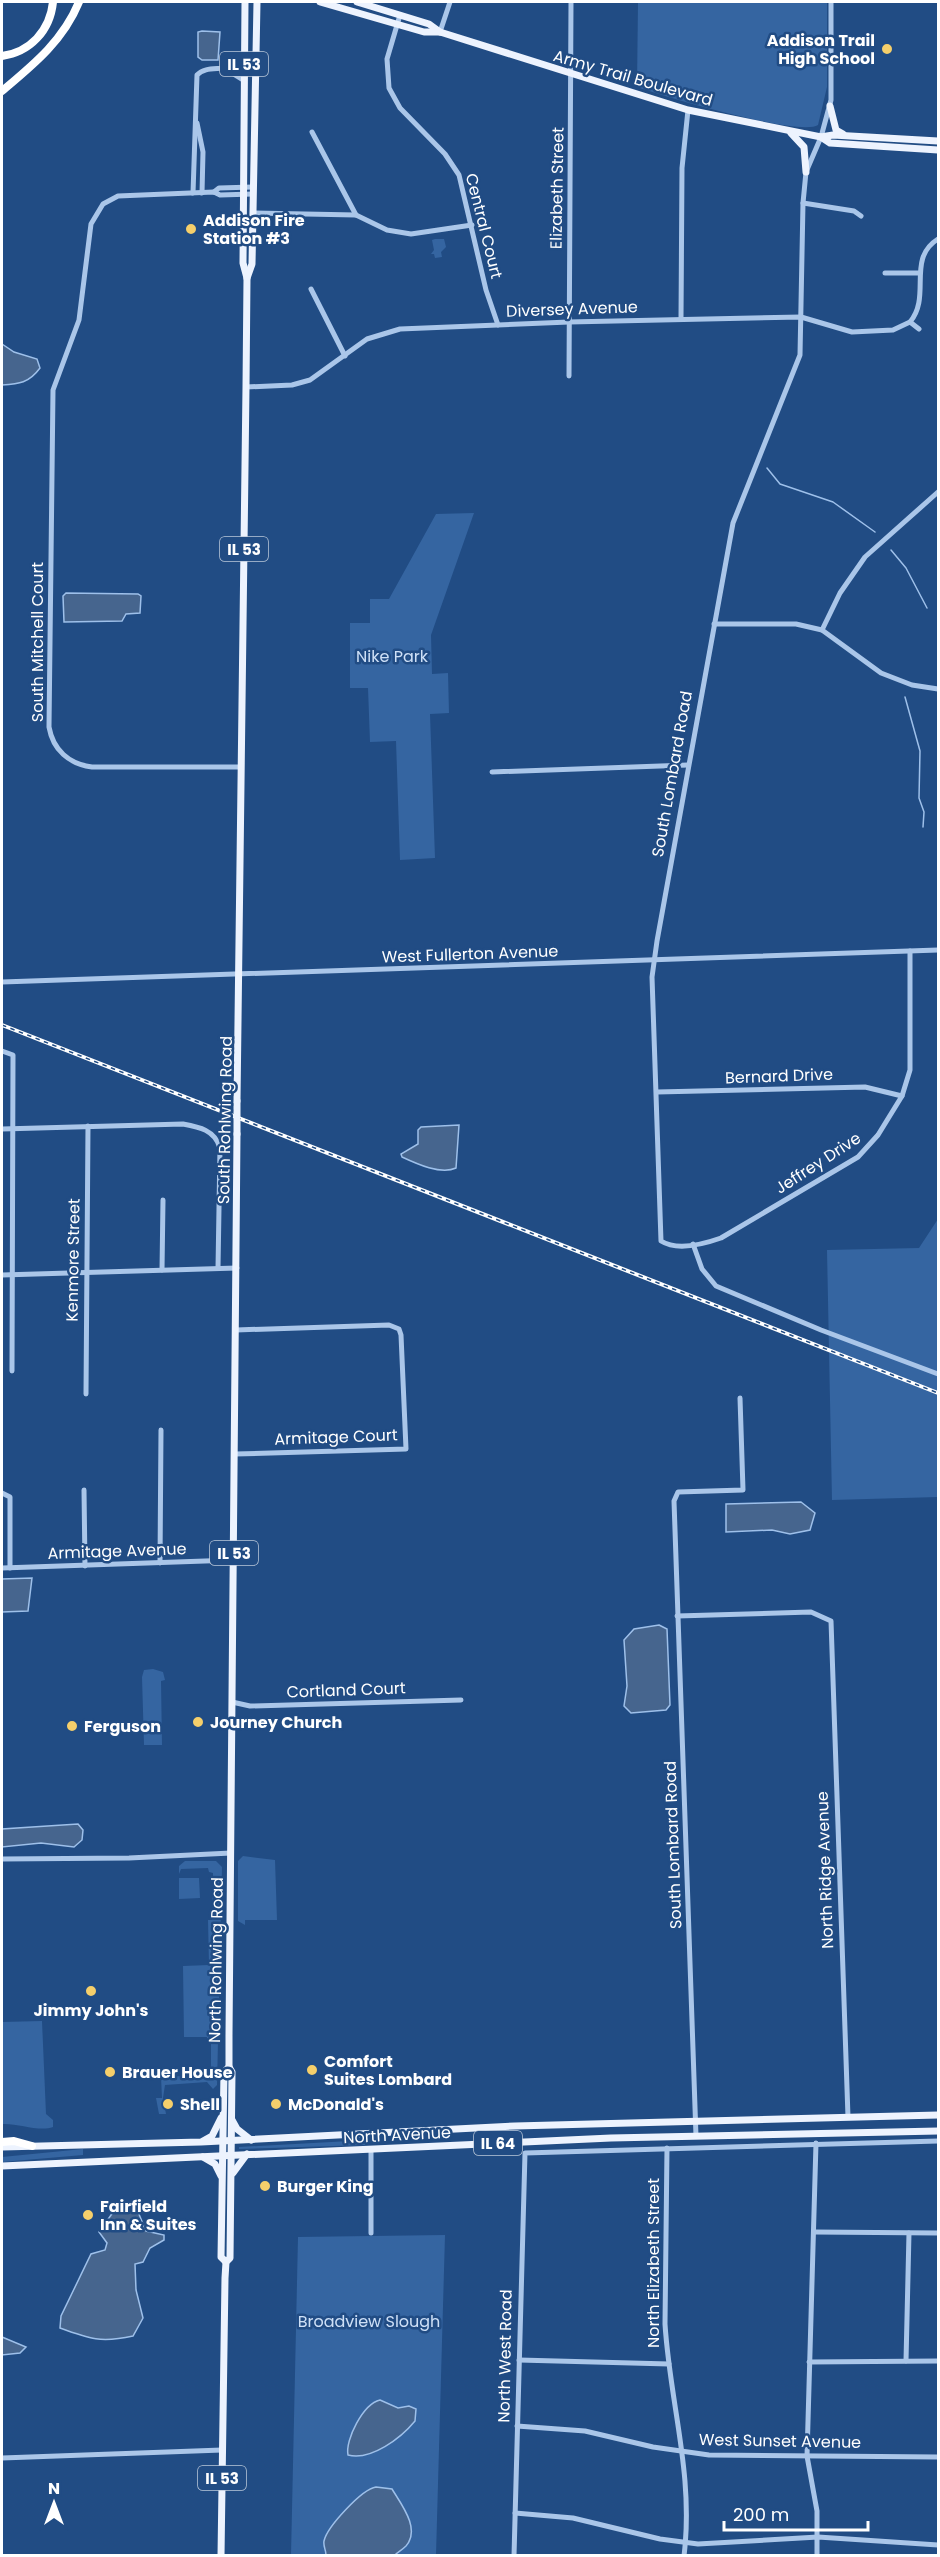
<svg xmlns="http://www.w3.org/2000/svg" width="940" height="2557" viewBox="0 0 940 2557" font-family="Poppins,sans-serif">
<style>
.green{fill:#3565a1}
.water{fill:#46658e;stroke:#9ec0ea;stroke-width:1.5}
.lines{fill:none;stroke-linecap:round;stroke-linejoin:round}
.stream{stroke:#9ec0ea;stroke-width:1.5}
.minor{stroke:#aac6e9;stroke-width:5}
.major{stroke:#edf3fe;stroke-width:7}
.highway{stroke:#fff;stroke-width:8}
.rail-casing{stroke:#fff;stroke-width:4}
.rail{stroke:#214c84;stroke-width:1.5;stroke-dasharray:4.5;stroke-linecap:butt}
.major-bridge{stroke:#edf3fe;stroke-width:7}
.poi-dot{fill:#f5cf6b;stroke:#214c84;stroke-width:2}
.labels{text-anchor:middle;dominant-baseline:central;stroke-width:5;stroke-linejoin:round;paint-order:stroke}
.shield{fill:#214c84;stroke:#bcc9da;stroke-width:1.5}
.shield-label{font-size:15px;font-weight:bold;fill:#fff}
.poi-label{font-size:16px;font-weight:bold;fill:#fff;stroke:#214c84;text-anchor:start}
.street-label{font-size:16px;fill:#fff;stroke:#214c84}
.park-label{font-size:16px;fill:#cee0f7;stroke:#214c84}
</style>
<rect width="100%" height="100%" fill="#214c84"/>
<g class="green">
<path d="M638,2H827V87L818,125C799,137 663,96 637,87Z"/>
<polygon points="435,239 444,239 446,247 441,252 442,257 435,258 434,254 431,254 434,250 432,240"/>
<polygon points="474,513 431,635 432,674 448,673 449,713 430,714 435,858 400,860 396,741 370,742 368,688 350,688 350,623 370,623 370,599 389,599 436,514"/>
<polygon points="938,1219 938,1497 832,1500 827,1250 919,1248"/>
<polygon points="153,1669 163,1672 165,1680 161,1681 162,1745 144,1745 142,1677 144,1670"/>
<polygon points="243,1856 275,1860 277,1920 245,1920 245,1925 238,1921 238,1861"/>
<polygon points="185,1861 216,1861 222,1867 217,2085 213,2089 207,2082 165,2085 163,2098 166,2114 159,2114 156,2098 162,2098 161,2077 206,2075 207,2071 211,2071 211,2040 207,2040 207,2037 184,2037 183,1966 209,1965 208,1920 212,1920 213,1873 209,1872 208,1868 181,1869 179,1874 179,1866"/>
<polygon points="179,1878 199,1878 200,1898 179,1899"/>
<path d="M42,2021L46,2114L53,2120V2127C39,2132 18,2123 2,2124V2022Z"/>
<polygon points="368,2140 365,2145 239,2149 239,2147"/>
<polygon points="83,2149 83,2155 2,2162 2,2157"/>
<polygon points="445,2235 436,2555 291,2556 298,2237"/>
</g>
<g class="water">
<polygon points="202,31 220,32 218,60 202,60 198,57 198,32"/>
<path d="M2,344L14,352L37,359L40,368C29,383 19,384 2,385Z"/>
<polygon points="66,593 138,594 141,596 140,613 126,614 122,621 64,622 63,596"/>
<path d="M459,1125L456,1168C441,1175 417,1164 402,1157L401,1154L418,1144V1130L421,1127Z"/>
<polygon points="801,1502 815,1513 810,1530 790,1534 772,1530 726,1532 726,1504"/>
<polygon points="32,1578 28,1611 2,1612 2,1579"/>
<polygon points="659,1625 667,1629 670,1705 666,1710 631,1713 624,1706 627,1686 624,1640 634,1629"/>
<polygon points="78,1824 83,1830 82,1840 74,1847 41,1843 2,1847 2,1829"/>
<path d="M136,2207L146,2231L164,2235V2240L150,2248L143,2262L135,2264L136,2290L143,2318L133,2336C101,2343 90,2339 60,2328L61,2316L91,2254L105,2250L107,2243L99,2232L116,2208Z"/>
<polygon points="2,2337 26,2347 20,2353 2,2355"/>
<path d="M380,2400L398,2408L409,2406L416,2409L415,2421C401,2438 371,2461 348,2455C345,2440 363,2404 380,2400Z"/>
<path d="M376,2487L392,2489C401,2504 421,2529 406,2546C402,2550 398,2552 395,2555H326C326,2550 323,2546 324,2541C327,2527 362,2489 376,2487Z"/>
</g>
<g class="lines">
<g class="stream">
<polyline points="767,468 780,484 833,502 875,532"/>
<polyline points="891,550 906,568 927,608"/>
<polyline points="905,697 920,751 919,798 924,812 923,827"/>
</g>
<g class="minor">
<path d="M831,2V100L821,137L806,172L803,203L800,355L733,523L657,941L652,977L661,1241C677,1251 704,1244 721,1238L858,1157L878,1135L902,1096L910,1070V951"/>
<polyline points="400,15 387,59 389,88 400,108 445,154 459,175 486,290 498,325"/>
<polyline points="440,32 450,2"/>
<polyline points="227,70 243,80"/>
<polyline points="197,123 203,152 202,193"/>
<polyline points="312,132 356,215"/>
<polyline points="214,192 219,188 253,187"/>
<path d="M193,193L197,75C208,63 229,75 244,59"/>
<polyline points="803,203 854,211 861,216"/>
<polyline points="253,213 356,215 387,230 411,234 472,225"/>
<polyline points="885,273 920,273"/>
<polyline points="311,289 345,356"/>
<polyline points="681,319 682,168 688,110"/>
<path d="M919,329L910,322C932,296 906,259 938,239"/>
<polyline points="569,376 571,2"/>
<polyline points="246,387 292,385 310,380 367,339 400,329 569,322 801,317 852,332 893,330 910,322"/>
<polyline points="714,624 796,624 822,630 881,673 912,685 938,689"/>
<polyline points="822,630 840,593 865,557 938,492"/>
<path d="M241,767H92C69,764 53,750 49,727L53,390L79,320L91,224L103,204L118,196L214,192L220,195L253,194"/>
<polyline points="492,772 688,765"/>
<polyline points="2,982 938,950"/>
<polyline points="2,1051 13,1055 12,1371"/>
<polyline points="657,1092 865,1087 902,1096"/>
<path d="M2,1129L183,1124C199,1127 215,1130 220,1148L218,1268"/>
<polyline points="693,1244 702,1269 716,1286 821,1330 938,1374"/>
<polyline points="162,1270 163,1200"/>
<polyline points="2,1275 237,1268"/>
<polyline points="86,1394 88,1126"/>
<polyline points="235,1454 406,1449 401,1335 399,1329 389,1325 236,1330"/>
<polyline points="84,1490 85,1566"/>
<polyline points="2,1493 10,1497 10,1568"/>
<polyline points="160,1563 161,1430"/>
<polyline points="2,1568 234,1560"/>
<polyline points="677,1616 811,1612 831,1621 848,2117"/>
<polyline points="232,1702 250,1706 461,1700"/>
<polyline points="2,1859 129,1858 231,1853"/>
<polyline points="696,2136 674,1501 678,1492 743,1490 740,1398"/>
<polyline points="816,2143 807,2456 817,2511 817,2556"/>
<path d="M667,2148L665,2324C670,2404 694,2474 684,2556"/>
<polyline points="371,2150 371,2233"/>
<polyline points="814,2232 938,2233"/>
<polyline points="519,2360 669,2364"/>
<polyline points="906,2361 909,2233"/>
<polyline points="809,2362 938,2361"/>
<polyline points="517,2426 585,2431 653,2447 709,2455 938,2457"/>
<polyline points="2,2458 222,2450"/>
<polyline points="515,2513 573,2518 660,2539 698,2544 818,2537 938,2545"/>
<polyline points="514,2556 525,2153 938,2141"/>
</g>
<g class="major">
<polyline points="320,2 424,32 440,32 688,110 821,137 833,135 938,141"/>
<polyline points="357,2 429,24 440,32"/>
<polyline points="830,106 836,130 843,134"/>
<polyline points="791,133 804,147 806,172"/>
<polyline points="821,137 830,143 938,150"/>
<polyline points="247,278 252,264 257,2"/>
<polyline points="237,1101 246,387 247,278 243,263 245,2"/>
<polyline points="232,2120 237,2129 251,2140"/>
<polyline points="203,2141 212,2136 221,2118"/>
<polyline points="2,2147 201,2142 515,2126 938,2115"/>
<polyline points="203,2157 215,2164 221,2176"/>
<polyline points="2,2166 611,2138 938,2131"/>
<polyline points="233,2173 247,2154"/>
<polyline points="226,2262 221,2257 224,2072 229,2067"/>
<polyline points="221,2556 225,2278 226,2262 230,2258 232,2072 229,2067 229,2036 237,1134"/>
</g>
<g class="highway">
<path d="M2,56C30,52 50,31 53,2"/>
<path d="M2,91C33,65 63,41 79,2"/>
<polyline points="2,2142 14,2141 32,2146"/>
</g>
<g class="rail-casing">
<polyline id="rail" points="2,1025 938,1393"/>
</g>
<use href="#rail" class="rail"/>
<polyline class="major-bridge" points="237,1134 237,1101"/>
</g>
<g class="poi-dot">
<circle cx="887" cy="49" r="6"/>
<circle cx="191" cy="229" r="6"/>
<circle cx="198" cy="1722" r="6"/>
<circle cx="72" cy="1726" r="6"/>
<circle cx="91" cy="1991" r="6"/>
<circle cx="312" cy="2070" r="6"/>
<circle cx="110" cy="2072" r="6"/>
<circle cx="168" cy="2104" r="6"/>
<circle cx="276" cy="2104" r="6"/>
<circle cx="265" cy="2186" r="6"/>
<circle cx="88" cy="2215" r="6"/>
</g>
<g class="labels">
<g class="shield">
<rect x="220" y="52" width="48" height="24" rx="4.5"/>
<rect x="220" y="537" width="48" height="24" rx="4.5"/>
<rect x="210" y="1541" width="48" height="24" rx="4.5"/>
<rect x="474" y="2131" width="48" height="24" rx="4.5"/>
<rect x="198" y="2466" width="48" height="24" rx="4.5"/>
</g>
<g class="shield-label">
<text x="244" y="64">IL 53</text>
<text x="244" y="549">IL 53</text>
<text x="234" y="1553">IL 53</text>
<text x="498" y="2143">IL 64</text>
<text x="222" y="2478">IL 53</text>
</g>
<g class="poi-label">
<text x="875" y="40" text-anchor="end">Addison Trail<tspan x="875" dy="18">High School</tspan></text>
<text x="203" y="220">Addison Fire<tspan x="203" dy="18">Station #3</tspan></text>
<text x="210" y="1722">Journey Church</text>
<text x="84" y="1726">Ferguson</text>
<text x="91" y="2010" text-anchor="middle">Jimmy John's</text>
<text x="324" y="2061">Comfort<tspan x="324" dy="18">Suites Lombard</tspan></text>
<text x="122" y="2072">Brauer House</text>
<text x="180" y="2104">Shell</text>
<text x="288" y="2104">McDonald's</text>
<text x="277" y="2186">Burger King</text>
<text x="100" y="2206">Fairfield<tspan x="100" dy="18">Inn &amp; Suites</tspan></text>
</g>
<g class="street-label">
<text transform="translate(633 78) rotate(16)">Army Trail Boulevard</text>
<text transform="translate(557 188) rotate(-89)">Elizabeth Street</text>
<text transform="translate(484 226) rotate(76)">Central Court</text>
<text transform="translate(572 309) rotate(-2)">Diversey Avenue</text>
<text transform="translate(37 642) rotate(-90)">South Mitchell Court</text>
<text transform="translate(672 774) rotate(-80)">South Lombard Road</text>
<text transform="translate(470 954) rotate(-2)">West Fullerton Avenue</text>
<text transform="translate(779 1076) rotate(-2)">Bernard Drive</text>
<text transform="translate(225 1120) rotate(-89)">South Rohlwing Road</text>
<text transform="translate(818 1163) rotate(-33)">Jeffrey Drive</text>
<text transform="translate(73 1260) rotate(-89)">Kenmore Street</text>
<text transform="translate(336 1437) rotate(-2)">Armitage Court</text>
<text transform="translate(117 1551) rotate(-2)">Armitage Avenue</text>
<text transform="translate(346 1690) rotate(-2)">Cortland Court</text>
<text transform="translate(673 1845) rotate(-92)">South Lombard Road</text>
<text transform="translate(825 1870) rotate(-92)">North Ridge Avenue</text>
<text transform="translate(216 1960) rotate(-89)">North Rohlwing Road</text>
<text transform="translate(397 2135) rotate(-3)">North Avenue</text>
<text transform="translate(653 2263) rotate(-90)">North Elizabeth Street</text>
<text transform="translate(505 2356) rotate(-89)">North West Road</text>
<text transform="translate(780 2441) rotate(1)">West Sunset Avenue</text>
</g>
<g class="park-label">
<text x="392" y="656">Nike Park</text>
<text x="369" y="2321">Broadview Slough</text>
</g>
</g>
<rect width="940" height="2557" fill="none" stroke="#ffffff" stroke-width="6"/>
<g transform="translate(54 2503)" stroke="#214c84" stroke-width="4.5" paint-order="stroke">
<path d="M0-4.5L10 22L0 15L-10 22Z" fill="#ffffff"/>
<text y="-9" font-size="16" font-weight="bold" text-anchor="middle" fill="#ffffff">N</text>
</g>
<path d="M724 2521v9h144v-9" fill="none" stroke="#ffffff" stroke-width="3"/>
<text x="733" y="2521" font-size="18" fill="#ffffff" stroke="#214c84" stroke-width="4.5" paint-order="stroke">200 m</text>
</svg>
